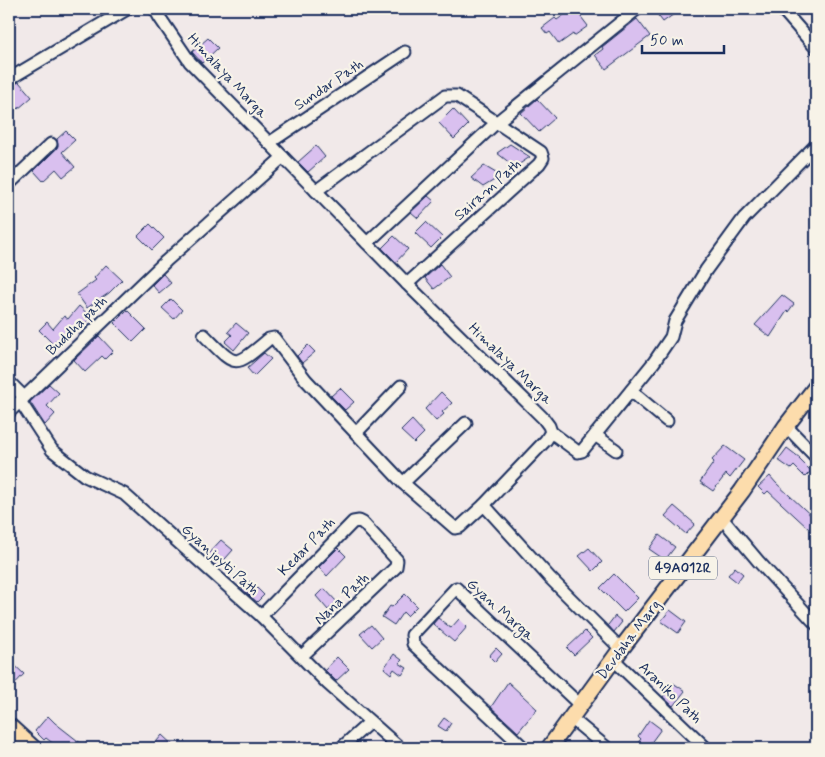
<svg xmlns="http://www.w3.org/2000/svg" width="825" height="757" viewBox="0 0 825 757" font-family="Mynerve,sans-serif">
<style>
.building{fill:#d9c0ef;stroke:#1b2f5e}
.lines{fill:none;stroke-linecap:round;stroke-linejoin:round}
.minor-casing{stroke:#1b2f5e;stroke-width:15}
.major-casing{stroke:#1b2f5e;stroke-width:19}
.minor{stroke:#f7f3e8;stroke-width:11}
.major{stroke:#fcdcac;stroke-width:15}
.labels{text-anchor:middle;dominant-baseline:central;stroke-width:4.5;stroke-linejoin:round;paint-order:stroke}
.shield{fill:#f7f3e8;stroke:#5d6a87;stroke-width:1}
.shield-label{font-size:14px;font-weight:bold;fill:#1b2f5e}
.street-label{font-size:15px;fill:#1b2f5e;stroke:#f7f3e8}
</style>
<rect width="100%" height="100%" fill="#f1e9e9"/>
<filter id="ink" filterUnits="userSpaceOnUse"><feTurbulence type="fractalNoise" baseFrequency=".02" numOctaves="2"/><feDisplacementMap in="SourceGraphic" scale="10" xChannelSelector="R" yChannelSelector="G"/><feConvolveMatrix kernelMatrix="1 2 1 2 8 2 1 2 1" color-interpolation-filters="sRGB"/></filter>
<g filter="url(#ink)">
<g class="building">
<polygon points="572,9 575,9 588,26 574,36 573,34 559,44 550,32 547,34 542,28 555,18 557,20"/>
<polygon points="653,9 681,9 663,22"/>
<polygon points="637,19 650,36 606,69 595,55 603,49 602,47"/>
<polygon points="208,38 218,48 202,63 192,52"/>
<polygon points="19,82 32,97 18,109 9,97 9,87"/>
<polygon points="537,99 555,118 539,132 521,113"/>
<polygon points="453,109 468,125 454,139 439,123"/>
<polygon points="66,131 75,140 62,152 75,167 63,177 56,169 43,181 34,171 56,149 58,146 57,139"/>
<polygon points="510,144 530,157 515,167 497,153"/>
<polygon points="316,146 325,157 308,172 298,162"/>
<polygon points="484,166 501,176 483,187 471,178"/>
<polygon points="428,196 434,201 418,218 411,212"/>
<polygon points="426,222 442,237 431,248 415,233"/>
<polygon points="150,224 164,238 152,250 138,236"/>
<polygon points="394,236 408,249 396,262 382,248"/>
<polygon points="440,264 450,277 434,289 425,278"/>
<polygon points="106,265 122,280 109,293 87,308 77,294 96,280 94,278"/>
<polygon points="163,274 171,283 159,293 152,285"/>
<polygon points="782,295 794,304 788,312 787,311 770,337 755,325"/>
<polygon points="171,299 182,310 174,319 162,308"/>
<polygon points="79,306 91,317 82,327 78,324 67,337 63,334 53,344 39,330 47,322 53,329 64,316 68,319"/>
<polygon points="127,310 146,329 133,342 114,323"/>
<polygon points="236,323 248,333 234,350 225,342 232,335 228,332"/>
<polygon points="99,336 113,351 105,359 102,356 85,372 74,360"/>
<polygon points="308,345 315,352 302,363 297,356"/>
<polygon points="264,353 271,359 254,376 247,368"/>
<polygon points="49,384 59,393 47,406 55,414 45,425 30,402"/>
<polygon points="340,388 354,402 345,410 331,396"/>
<polygon points="441,392 452,403 442,412 444,414 436,421 425,409"/>
<polygon points="412,420 424,433 414,443 401,431"/>
<polygon points="725,446 744,460 730,478 726,474 713,491 700,482 714,462 712,460"/>
<polygon points="787,448 800,458 799,459 811,471 805,477 794,466 791,469 778,460"/>
<polygon points="770,476 776,483 816,520 809,529 768,491 765,494 758,487"/>
<polygon points="674,506 695,524 686,534 665,516"/>
<polygon points="659,535 675,547 665,560 649,549"/>
<polygon points="221,540 233,550 218,567 206,556"/>
<polygon points="338,548 346,556 327,576 319,567"/>
<polygon points="589,548 602,562 593,571 579,556"/>
<polygon points="735,567 743,574 737,582 728,575"/>
<polygon points="614,574 638,598 624,612 600,588"/>
<polygon points="250,581 264,595 257,602 242,589"/>
<polygon points="324,588 337,602 328,610 316,596"/>
<polygon points="405,594 417,606 407,616 403,612 394,625 382,617 390,606 392,607"/>
<polygon points="670,610 686,622 678,633 661,621"/>
<polygon points="615,616 622,622 614,632 608,625"/>
<polygon points="438,618 451,628 459,619 467,627 454,642 433,624"/>
<polygon points="371,625 382,638 372,647 360,634"/>
<polygon points="585,631 592,638 574,655 567,648"/>
<polygon points="496,648 502,654 495,662 489,656"/>
<polygon points="394,654 402,660 399,663 407,668 402,675 394,669 391,674 384,668"/>
<polygon points="337,657 349,669 336,681 325,670"/>
<polygon points="9,660 24,674 9,690"/>
<polygon points="508,682 537,709 518,732 491,707"/>
<polygon points="673,683 685,691 673,706 663,697"/>
<polygon points="48,716 55,723 87,748 59,748 46,738 44,740 35,731"/>
<polygon points="444,718 451,723 446,731 438,726"/>
<polygon points="649,720 661,729 647,748 633,748 641,739 638,736"/>
<polygon points="162,735 176,748 151,748"/>
</g>
<g class="lines">
<g class="minor-casing">
<g id="minor">
<polyline points="155,9 160,18 190,62 413,290 543,418 549,426 551,432 578,452 582,451 595,435 654,362 671,337 675,321 706,270 744,218 816,145"/>
<polyline points="782,9 816,48"/>
<polyline points="9,79 127,9"/>
<polyline points="269,143 405,52"/>
<polyline points="9,184 51,144"/>
<polyline points="316,191 445,96 457,96 541,152 543,158 539,164 407,284"/>
<polyline points="367,243 497,122 637,9"/>
<path d="M204,335C237,368 233,369 269,339L274,338L306,380L403,483L455,528L460,527L484,505L550,578L621,649"/>
<polyline points="9,382 24,397"/>
<polyline points="631,391 667,421"/>
<polyline points="20,401 52,450 85,476 124,494 261,616 328,684 400,748"/>
<polyline points="9,412 166,261 283,157"/>
<polyline points="786,426 816,457"/>
<polyline points="356,433 401,386"/>
<polyline points="595,435 616,450"/>
<polyline points="403,483 466,423"/>
<polyline points="484,505 546,440 551,432"/>
<polyline points="721,517 759,562 816,624"/>
<polyline points="261,616 353,522 359,521 363,523 397,560 396,567 302,656"/>
<polyline points="614,660 706,748"/>
<polyline points="571,718 607,748"/>
<polyline points="341,748 370,722"/>
<polyline points="524,748 413,644 412,635 456,588 580,705"/>
</g>
</g>
<g class="major-casing">
<g id="major">
<polyline points="9,726 33,748"/>
<polyline points="549,748 621,649 742,491 786,426 816,387"/>
</g>
</g>
<use href="#minor" class="minor"/>
<use href="#major" class="major"/>
</g>
</g>
<g class="labels">
<rect class="shield" x="649" y="556.5" width="68" height="23" rx="4"/>
<g class="shield-label">
<text x="683" y="568">49A012R</text>
</g>
<g class="street-label">
<text transform="translate(227 76) rotate(47)">Himalaya Marga</text>
<text transform="translate(329 85) rotate(-34)">Sundar Path</text>
<text transform="translate(488 190) rotate(-42)">Sairam Path</text>
<text transform="translate(77 326) rotate(-44)">Buddha path</text>
<text transform="translate(510 364) rotate(44)">Himalaya Marga</text>
<text transform="translate(307 547) rotate(-46)">Kedar Path</text>
<text transform="translate(220 560) rotate(42)">Gyanjoyti Path</text>
<text transform="translate(342 599) rotate(-43)">Nana Path</text>
<text transform="translate(500 610) rotate(42)">Gyan Marga</text>
<text transform="translate(629 640) rotate(-53)">Devdaha Marg</text>
<text transform="translate(670 693) rotate(44)">Araniko Path</text>
</g>
</g>
<rect width="825" height="757" fill="none" stroke="#f7f3e8" stroke-width="30"/>
<rect x="15" y="15" width="795" height="727" fill="none" stroke="#1b2f5e" stroke-width="2" filter="url(#ink)"/>
<path d="M642 45v8h82v-8" fill="none" stroke="#1b2f5e" stroke-width="2.5"/>
<text x="650" y="45" font-size="15" fill="#1b2f5e" stroke="#f7f3e8" stroke-width="4" paint-order="stroke">50 m</text>
</svg>
